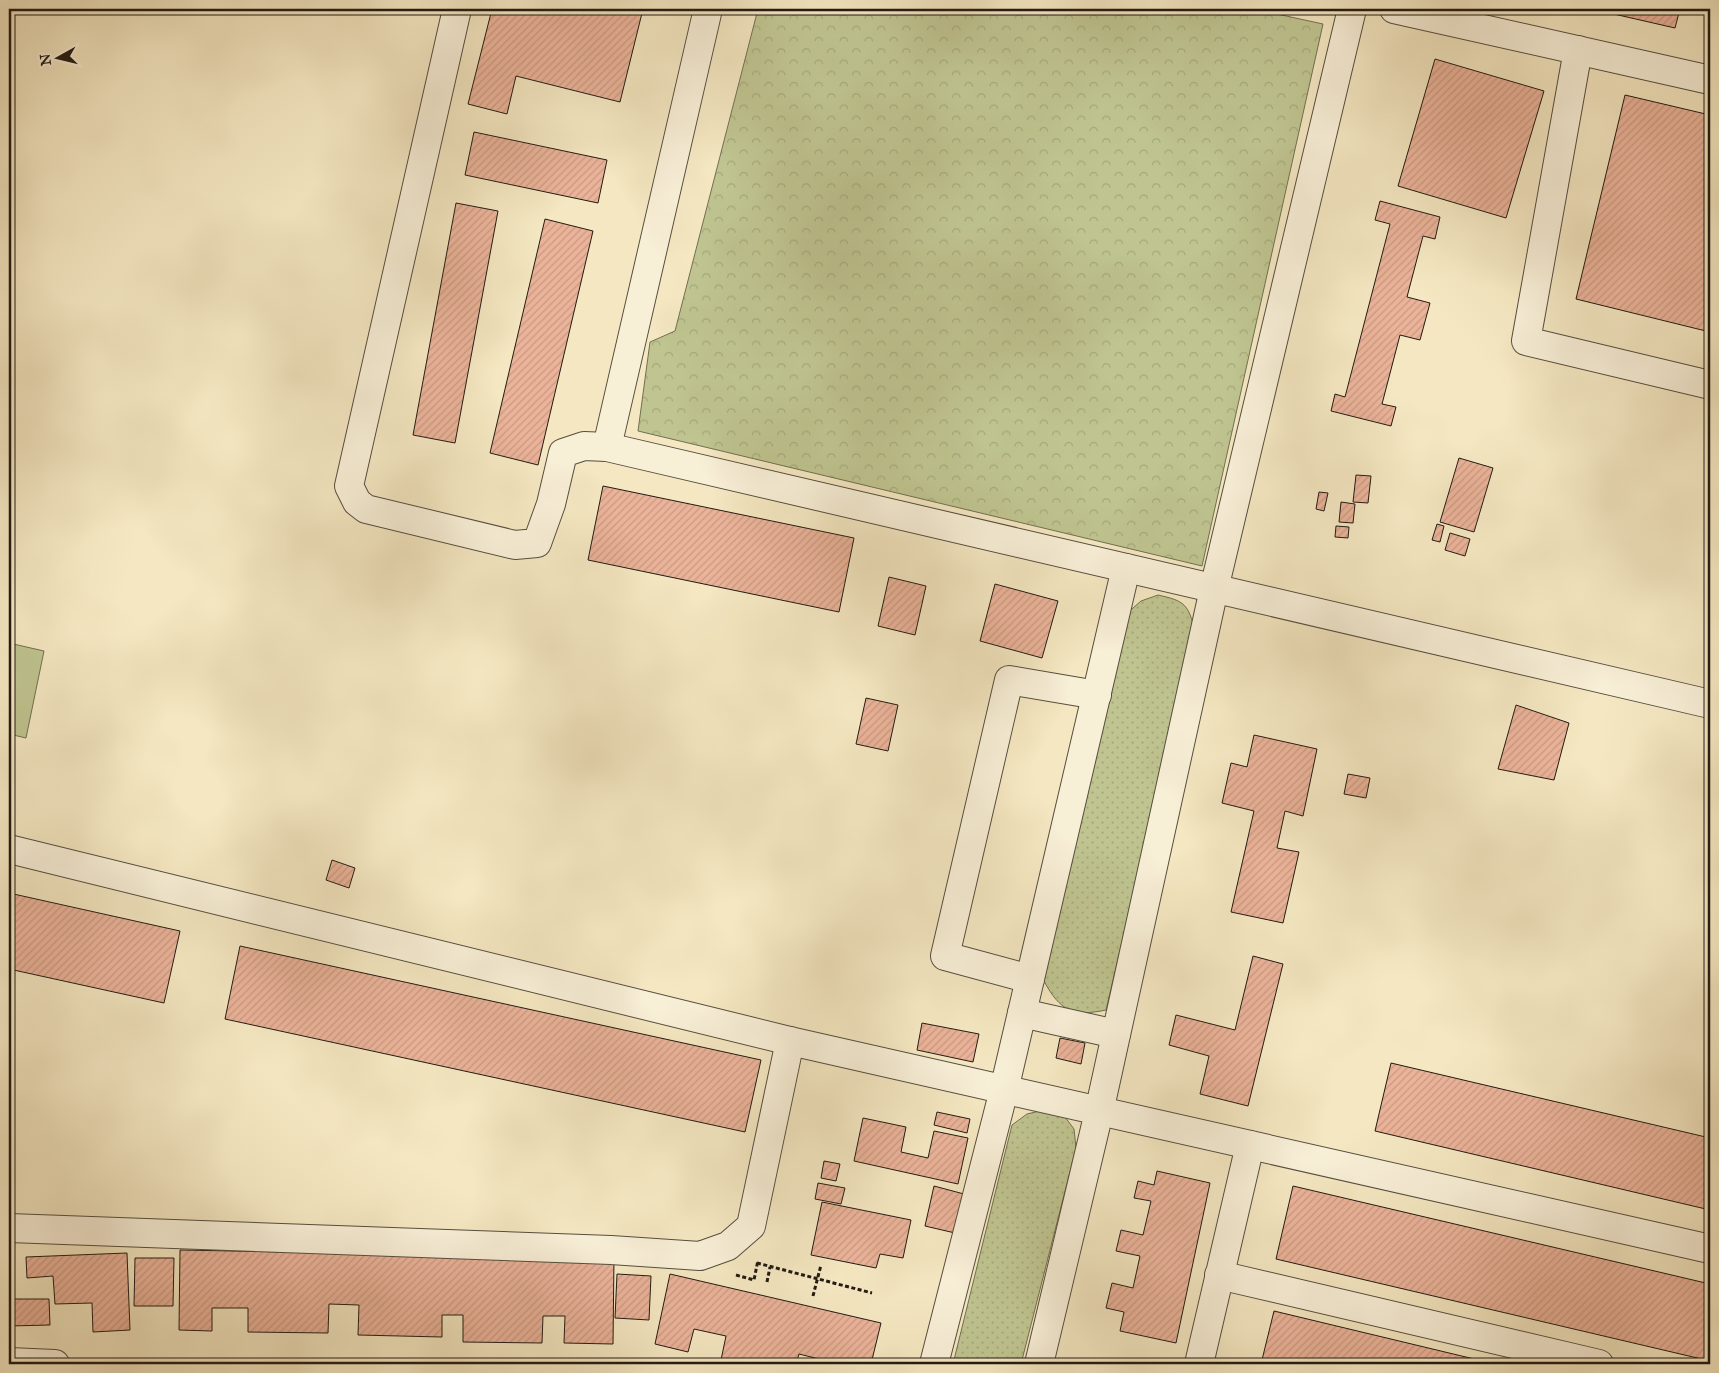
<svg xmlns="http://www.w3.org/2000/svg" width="1719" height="1373" viewBox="0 0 1719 1373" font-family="'IM FELL Great Primer',serif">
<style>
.grass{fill:#bfc490;stroke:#707051}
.park{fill:url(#park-crowns);stroke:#707051}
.garden{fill:url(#garden-dots);stroke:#707051}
.building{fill:url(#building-hatch);stroke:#221b12}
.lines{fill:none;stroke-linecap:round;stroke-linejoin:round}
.minor-casing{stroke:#564e3e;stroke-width:30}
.path{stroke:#221b12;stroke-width:3;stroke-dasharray:4 2.5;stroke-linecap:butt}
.minor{stroke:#f8efd7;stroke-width:28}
</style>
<defs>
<pattern id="park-crowns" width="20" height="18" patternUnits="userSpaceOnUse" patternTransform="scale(1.25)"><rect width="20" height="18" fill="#bfc490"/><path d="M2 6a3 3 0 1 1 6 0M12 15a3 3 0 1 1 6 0" fill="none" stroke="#a4a87b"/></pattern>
<pattern id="garden-dots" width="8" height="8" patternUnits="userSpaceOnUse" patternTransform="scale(1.25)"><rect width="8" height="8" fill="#bfc490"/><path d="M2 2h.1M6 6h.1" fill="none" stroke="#a4a87b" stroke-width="1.8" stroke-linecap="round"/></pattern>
<pattern id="building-hatch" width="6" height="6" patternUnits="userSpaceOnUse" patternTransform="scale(1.25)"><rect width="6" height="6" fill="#ebb399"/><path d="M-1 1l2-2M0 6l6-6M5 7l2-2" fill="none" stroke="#c99983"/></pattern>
</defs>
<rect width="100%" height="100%" fill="#f4e7c1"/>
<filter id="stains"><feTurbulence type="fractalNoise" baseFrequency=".004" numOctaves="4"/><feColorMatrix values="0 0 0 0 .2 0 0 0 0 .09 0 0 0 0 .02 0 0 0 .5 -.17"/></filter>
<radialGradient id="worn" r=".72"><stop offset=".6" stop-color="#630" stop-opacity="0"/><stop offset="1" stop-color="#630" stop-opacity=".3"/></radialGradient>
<polygon class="grass" points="9,643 44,651 26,738 9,734"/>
<polygon class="park" points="758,9 1254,9 1323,24 1202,566 638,431 650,342 675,331"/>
<g class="garden">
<path d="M1158,595C1185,601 1188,604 1195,631L1106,1010C1073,1017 1060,1011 1044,981L1125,615L1141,601Z"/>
<polygon points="1044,1110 1062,1113 1074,1129 1076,1148 1021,1364 953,1364 1012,1125 1027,1114"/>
</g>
<g class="building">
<polygon points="492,9 643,9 620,102 516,76 507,114 468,104"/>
<polygon points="1592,9 1680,9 1675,28"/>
<polygon points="1435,59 1544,91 1506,218 1398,186"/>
<polygon points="1625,95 1710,115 1710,332 1576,299"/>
<polygon points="474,132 607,160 598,203 465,175"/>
<polygon points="1380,201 1440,217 1435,239 1423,236 1407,297 1430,303 1420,340 1400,335 1382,404 1396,407 1391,426 1331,411 1335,394 1345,397 1390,224 1375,220"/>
<polygon points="456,203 498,211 455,443 413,435"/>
<polygon points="545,219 593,231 538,465 490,453"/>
<polygon points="1459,458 1493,468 1474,532 1440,522"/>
<polygon points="1356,475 1371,476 1368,503 1353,502"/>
<polygon points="603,486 854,538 839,612 588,560"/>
<polygon points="1319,492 1328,493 1324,511 1316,509"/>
<polygon points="1341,502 1355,504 1353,523 1339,522"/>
<polygon points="1437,524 1444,526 1440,542 1432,540"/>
<polygon points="1336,526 1349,527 1348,538 1335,537"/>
<polygon points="1450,533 1470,539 1465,556 1445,550"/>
<polygon points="889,577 926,586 915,635 878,626"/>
<polygon points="995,584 1058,601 1042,658 980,641"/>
<polygon points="866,698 898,705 888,751 856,744"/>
<polygon points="1516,705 1569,723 1554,780 1498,769"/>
<polygon points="1254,735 1317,749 1303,816 1285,811 1277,848 1299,852 1283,923 1231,912 1254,811 1222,803 1231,763 1247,767"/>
<polygon points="1348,774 1370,778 1366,798 1344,794"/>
<polygon points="332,860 355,868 349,888 326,880"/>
<polygon points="9,893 180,931 164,1003 9,969"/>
<polygon points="240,946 761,1060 745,1132 225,1019"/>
<polygon points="1253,956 1283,964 1248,1106 1200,1094 1209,1056 1169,1045 1176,1015 1235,1030"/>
<polygon points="922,1023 979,1034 973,1062 917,1050"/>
<polygon points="1060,1038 1085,1043 1081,1064 1056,1058"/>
<polygon points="1391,1063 1710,1138 1710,1210 1375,1131"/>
<polygon points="937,1112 970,1119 967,1133 934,1125"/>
<polygon points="863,1118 906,1127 901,1152 928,1158 934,1131 968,1138 958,1184 854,1161"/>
<polygon points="824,1161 840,1164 836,1181 821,1178"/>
<polygon points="1157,1171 1210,1183 1176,1343 1120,1331 1124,1312 1106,1308 1112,1283 1133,1288 1140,1256 1116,1251 1121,1230 1143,1235 1151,1201 1134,1198 1138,1181 1154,1185"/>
<polygon points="818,1183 845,1188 841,1204 815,1199"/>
<polygon points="934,1186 964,1194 955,1233 925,1226"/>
<polygon points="1293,1186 1710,1284 1710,1361 1276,1259"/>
<polygon points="822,1202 911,1220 903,1258 880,1254 876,1268 811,1255"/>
<polygon points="180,1250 614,1258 613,1344 564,1343 565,1316 543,1316 542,1343 463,1342 463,1315 442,1315 442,1337 358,1335 359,1305 329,1304 328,1333 248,1332 248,1308 212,1308 212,1331 179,1330"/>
<polygon points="127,1253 130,1330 93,1332 92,1303 55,1304 53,1276 27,1278 26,1257"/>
<polygon points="135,1258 174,1258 173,1306 134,1306"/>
<polygon points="617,1274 651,1276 649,1320 615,1318"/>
<polygon points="670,1274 881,1323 871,1364 831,1364 831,1362 799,1354 796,1364 740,1364 721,1360 726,1336 694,1329 688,1352 655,1344"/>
<polygon points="9,1299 49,1299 50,1325 9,1326"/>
<polygon points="1274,1311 1495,1364 1261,1364"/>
</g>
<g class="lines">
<g class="minor-casing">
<g id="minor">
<polyline points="457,9 349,486 357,502 366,509 515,545 537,543 551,504 563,453 584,446 607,447 1710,704"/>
<polyline points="1394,9 1710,80"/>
<polyline points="1578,50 1526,341 1710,385"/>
<polyline points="607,447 708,9"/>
<polyline points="9,849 790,1041 1710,1249"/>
<polyline points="1030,979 945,956 1009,680 1097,695"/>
<polyline points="1022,1013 1116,1034"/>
<polyline points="9,1228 611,1250 700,1256 728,1246 751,1226 790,1041"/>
<polyline points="1219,1275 1599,1364"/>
<polyline points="9,1362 55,1364"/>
<polyline points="934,1364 1004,1090 1126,568"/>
<polyline points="1039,1364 1099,1112 1214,589 1352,9"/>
<polyline points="1199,1364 1250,1145"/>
</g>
</g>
<g class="path">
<polyline points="757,1263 872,1293"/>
<polyline points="736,1275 754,1280 758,1260"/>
<polyline points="767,1282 770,1267"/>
<polyline points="813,1296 821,1265"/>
</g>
<use href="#minor" class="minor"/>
</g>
<rect width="1719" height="1373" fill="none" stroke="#f4e7c1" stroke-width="30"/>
<rect x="10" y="10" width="1699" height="1353" fill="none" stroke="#221b12" stroke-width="2.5"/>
<rect x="15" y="15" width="1689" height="1343" fill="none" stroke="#221b12"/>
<g transform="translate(58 58) rotate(262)" stroke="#f8efd7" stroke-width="4" paint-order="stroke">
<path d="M0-4L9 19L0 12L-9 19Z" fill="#221b12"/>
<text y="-8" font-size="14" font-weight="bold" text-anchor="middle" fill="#221b12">N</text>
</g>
<rect width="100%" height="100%" filter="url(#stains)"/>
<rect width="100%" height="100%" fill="url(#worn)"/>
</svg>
